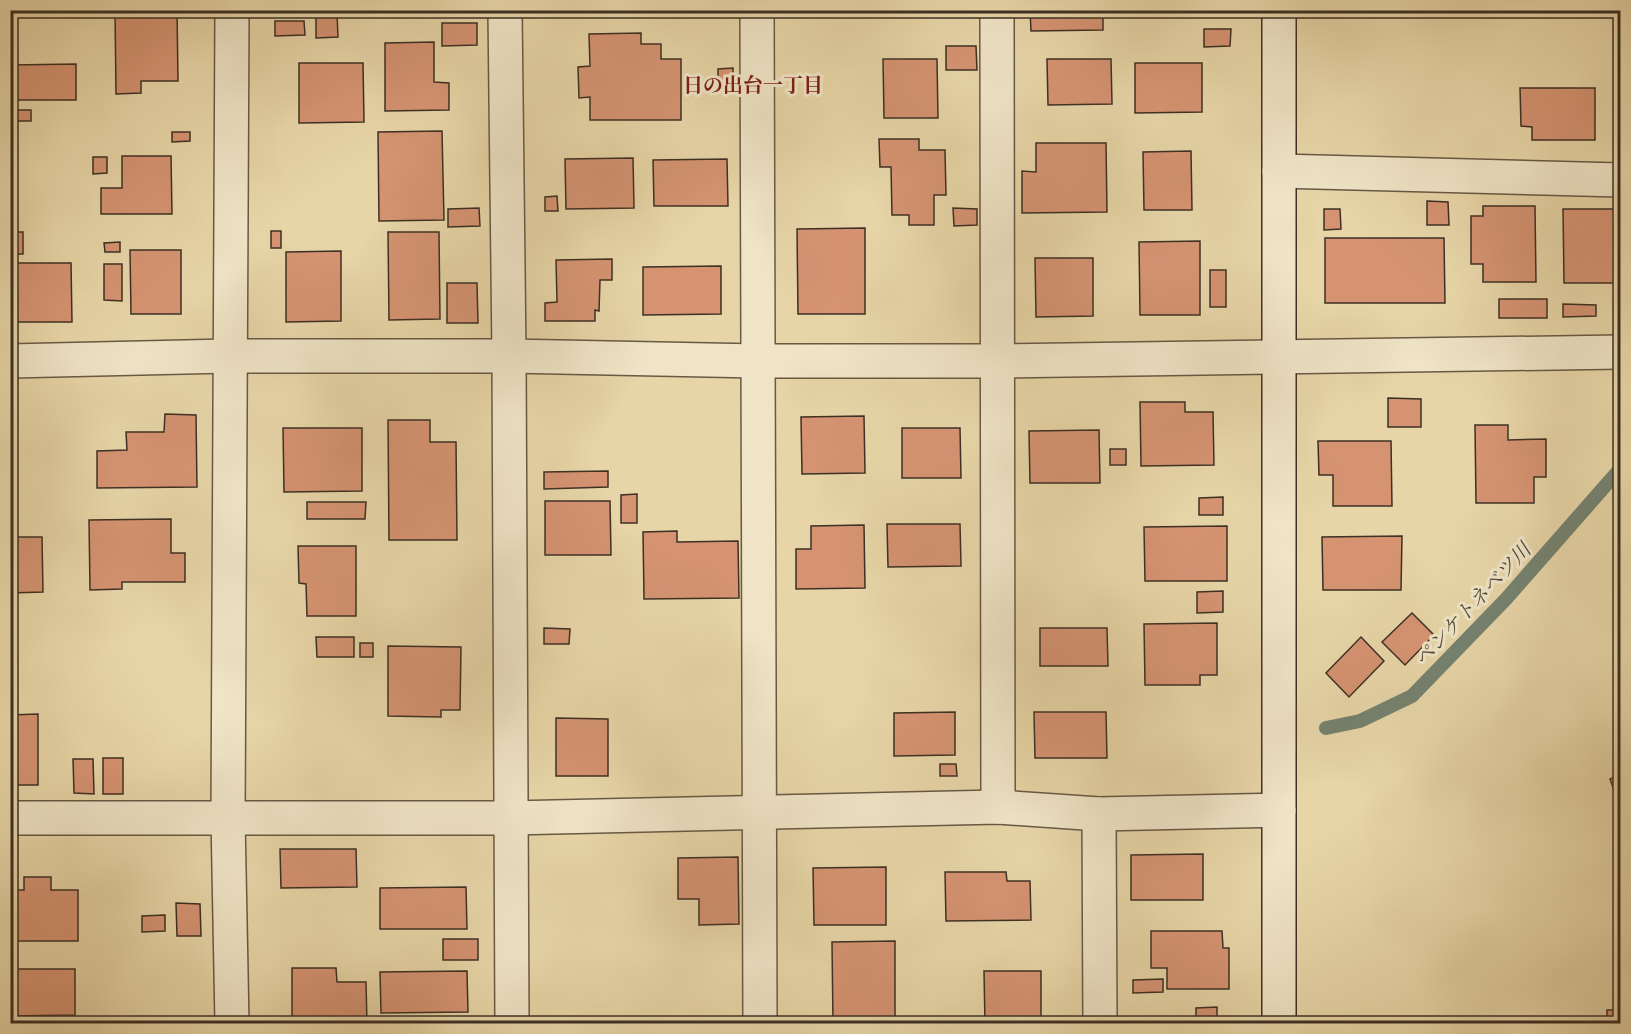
<svg xmlns="http://www.w3.org/2000/svg" width="1631" height="1034" viewBox="0 0 1631 1034" font-family="'Gentium Book Plus','Noto Serif JP',serif">
<style>
.lines{fill:none;stroke-linecap:round;stroke-linejoin:round}
.stream{stroke:#748270;stroke-width:14}
.building{fill:#d59372;stroke:#3d3024;stroke-width:1.5}
.street-casing{stroke:#685945;stroke-width:36}
.secondary-casing{stroke:#3d3024;stroke-width:36}
.street{stroke:#efe4c6;stroke-width:33}
.secondary{stroke:#efe4c6;stroke-width:33}
.labels{text-anchor:middle;dominant-baseline:central;stroke-width:6;stroke-linejoin:round;paint-order:stroke}
.neighbourhood-label{font-size:20px;font-weight:bold;fill:#7a1f14;stroke:#efe4c6}
.water-label{font-size:20px;font-style:italic;fill:#4f4b3d;stroke:#efe4c6}
</style>
<rect width="100%" height="100%" fill="#e7d5a7"/>
<filter id="stains"><feTurbulence type="fractalNoise" baseFrequency=".00333" numOctaves="4"/><feColorMatrix values="0 0 0 0 .2 0 0 0 0 .09 0 0 0 0 .02 0 0 0 .5 -.17"/></filter>
<radialGradient id="worn" r=".72"><stop offset=".6" stop-color="#630" stop-opacity="0"/><stop offset="1" stop-color="#630" stop-opacity=".3"/></radialGradient>
<g class="lines">
<polyline class="stream" points="1326,728 1360,721 1412,696 1506,599 1620,469"/>
</g>
<g class="building">
<polygon points="115,10 177,10 178,81 141,81 141,93 116,94"/>
<polygon points="1030,10 1103,10 1103,30 1031,31"/>
<polygon points="1154,10 1221,10 1221,16 1154,15"/>
<polygon points="316,13 337,13 338,37 316,38"/>
<polygon points="275,21 304,21 305,35 275,36"/>
<polygon points="442,23 477,23 477,45 442,46"/>
<polygon points="1204,29 1231,29 1230,46 1204,47"/>
<polygon points="641,33 641,44 661,44 661,59 681,59 681,120 590,120 590,97 579,98 578,67 590,66 589,34"/>
<polygon points="434,42 434,82 449,83 449,110 385,111 385,43"/>
<polygon points="946,46 976,46 977,70 946,70"/>
<polygon points="883,59 937,59 938,118 884,118"/>
<polygon points="1047,59 1111,59 1112,104 1048,105"/>
<polygon points="299,63 363,63 364,122 299,123"/>
<polygon points="1135,63 1202,63 1202,112 1135,113"/>
<polygon points="76,64 76,100 10,100 10,65"/>
<polygon points="733,68 733,90 718,91 718,69"/>
<polygon points="1520,88 1595,88 1595,140 1532,140 1532,127 1521,126"/>
<rect x="10" y="110" width="21" height="11"/>
<polygon points="442,131 444,220 379,221 378,132"/>
<polygon points="172,132 190,132 190,141 172,142"/>
<polygon points="879,139 919,139 919,150 945,150 946,195 934,195 934,225 909,225 909,215 892,215 891,167 880,167"/>
<polygon points="1036,143 1106,143 1107,212 1022,213 1022,171 1036,172"/>
<polygon points="1191,151 1192,210 1144,210 1143,152"/>
<polygon points="122,156 171,156 172,214 101,214 101,188 122,188"/>
<polygon points="93,157 107,157 107,173 93,174"/>
<polygon points="633,158 634,208 566,209 565,159"/>
<polygon points="727,159 728,206 654,206 653,160"/>
<polygon points="557,196 558,211 545,211 545,197"/>
<polygon points="1427,201 1448,202 1449,225 1427,225"/>
<polygon points="1483,206 1535,206 1536,282 1483,282 1483,264 1471,264 1471,216 1483,216"/>
<polygon points="479,208 480,226 448,227 448,209"/>
<polygon points="953,208 977,209 977,225 954,226"/>
<polygon points="1324,209 1340,209 1341,229 1324,230"/>
<polygon points="1563,209 1620,209 1620,283 1564,283"/>
<polygon points="865,228 865,314 798,314 797,229"/>
<rect x="271" y="231" width="10" height="17"/>
<rect x="10" y="232" width="13" height="22"/>
<polygon points="388,232 439,232 440,319 389,320"/>
<polygon points="1325,238 1444,238 1445,303 1325,303"/>
<polygon points="1200,241 1200,315 1140,315 1139,242"/>
<polygon points="120,242 120,252 105,252 104,243"/>
<polygon points="130,250 181,250 181,314 131,314"/>
<polygon points="341,251 341,321 286,322 286,252"/>
<polygon points="1035,258 1093,258 1093,316 1036,317"/>
<polygon points="612,259 612,280 600,280 599,311 595,310 595,321 545,321 545,303 557,302 556,260"/>
<polygon points="10,263 71,263 72,322 10,322"/>
<polygon points="104,264 122,264 122,301 104,300"/>
<polygon points="721,266 721,314 643,315 643,267"/>
<rect x="1210" y="270" width="16" height="37"/>
<polygon points="447,283 477,283 478,323 447,323"/>
<rect x="1499" y="299" width="48" height="19"/>
<polygon points="1563,304 1596,305 1596,316 1563,317"/>
<polygon points="1388,398 1421,399 1421,427 1388,427"/>
<polygon points="1140,402 1185,402 1185,412 1213,412 1214,465 1141,466"/>
<polygon points="165,414 196,415 197,487 97,488 97,451 127,450 126,432 164,432"/>
<polygon points="864,416 865,473 802,474 801,417"/>
<polygon points="388,420 430,420 430,442 456,442 457,540 389,540"/>
<polygon points="1475,425 1508,425 1508,440 1546,439 1546,477 1534,477 1534,503 1476,503"/>
<polygon points="283,428 362,428 362,491 284,492"/>
<polygon points="902,428 960,428 961,478 902,478"/>
<polygon points="1099,430 1100,483 1030,483 1029,431"/>
<polygon points="1318,441 1391,441 1392,506 1333,506 1333,475 1319,475"/>
<rect x="1110" y="449" width="16" height="16"/>
<polygon points="608,471 608,487 544,489 544,472"/>
<polygon points="637,494 637,523 621,523 621,495"/>
<polygon points="1223,497 1223,515 1199,515 1199,498"/>
<polygon points="545,501 610,501 611,555 545,555"/>
<polygon points="307,502 366,502 365,519 307,519"/>
<polygon points="171,519 171,553 185,553 185,582 122,582 122,589 90,590 89,520"/>
<polygon points="887,524 960,524 961,566 888,567"/>
<polygon points="864,525 865,588 796,589 796,549 811,549 811,526"/>
<polygon points="1227,526 1227,581 1145,581 1144,527"/>
<polygon points="677,531 677,542 738,541 739,598 644,599 643,532"/>
<polygon points="1402,536 1401,590 1323,590 1322,537"/>
<polygon points="10,537 42,537 43,592 10,593"/>
<polygon points="298,546 356,546 356,616 307,616 306,584 299,583"/>
<polygon points="1223,591 1223,612 1197,613 1197,592"/>
<polygon points="1412,613 1434,635 1405,665 1382,642"/>
<polygon points="1217,623 1217,675 1200,675 1200,685 1145,685 1144,624"/>
<polygon points="544,628 570,629 569,644 544,644"/>
<polygon points="1040,628 1107,628 1108,666 1040,666"/>
<polygon points="316,637 354,637 354,657 317,657"/>
<polygon points="1361,637 1384,661 1349,697 1326,673"/>
<rect x="360" y="643" width="13" height="14"/>
<polygon points="388,646 461,647 460,710 441,710 441,717 388,716"/>
<polygon points="955,712 955,755 894,756 894,713"/>
<polygon points="1034,712 1106,712 1107,758 1035,758"/>
<polygon points="38,714 38,785 10,785 10,715"/>
<polygon points="556,718 608,719 608,776 556,776"/>
<rect x="103" y="758" width="20" height="36"/>
<polygon points="73,759 93,759 94,794 74,793"/>
<polygon points="940,764 956,764 957,776 940,776"/>
<polygon points="1620,775 1620,791 1615,793 1610,779"/>
<polygon points="280,849 356,849 357,887 281,888"/>
<polygon points="1203,854 1203,900 1131,900 1131,855"/>
<polygon points="738,857 739,924 699,925 699,899 678,899 678,858"/>
<polygon points="886,867 886,925 814,925 813,868"/>
<polygon points="945,872 1006,872 1007,881 1030,881 1031,920 946,921"/>
<polygon points="24,877 51,877 51,890 78,890 78,941 10,941 10,890 24,890"/>
<polygon points="466,887 467,929 380,929 380,888"/>
<polygon points="176,903 200,904 201,936 177,936"/>
<polygon points="165,915 165,931 142,932 142,916"/>
<polygon points="1151,931 1222,931 1223,948 1229,948 1229,989 1167,989 1167,968 1151,968"/>
<rect x="443" y="939" width="35" height="21"/>
<polygon points="895,941 895,1024 833,1024 832,942"/>
<polygon points="292,968 336,968 337,982 366,982 367,1024 292,1024"/>
<polygon points="10,969 75,969 75,1015 10,1016"/>
<polygon points="467,971 468,1012 381,1013 380,972"/>
<polygon points="984,971 1041,971 1041,1024 985,1024"/>
<polygon points="1163,979 1163,992 1133,993 1133,980"/>
<polygon points="1217,1007 1217,1022 1196,1022 1196,1008"/>
<rect x="1607" y="1010" width="13" height="14"/>
<rect x="604" y="1019" width="33" height="5"/>
</g>
<g class="lines">
<g class="street-casing">
<g id="street">
<polyline points="505,10 509,356 512,1024"/>
<polyline points="757,10 760,1024"/>
<polyline points="997,10 998,807"/>
<polyline points="1279,171 1620,180"/>
<polyline points="10,361 228,356 509,356 758,361 998,361 1620,352"/>
<polyline points="1099,814 1100,1024"/>
<polyline points="10,818 510,818 998,807 1099,814 1279,810"/>
<polyline points="232,1024 228,818 232,10"/>
</g>
</g>
<g class="secondary-casing">
<polyline id="secondary" points="1279,10 1279,1024"/>
</g>
<use href="#street" class="street"/>
<use href="#secondary" class="secondary"/>
</g>
<g class="labels">
<g class="neighbourhood-label">
<text x="753" y="84">日の出台一丁目</text>
</g>
<g class="water-label">
<text transform="translate(1472 604) rotate(-47)">ペンケトネベツ川</text>
</g>
</g>
<rect width="1631" height="1034" fill="none" stroke="#e7d5a7" stroke-width="36"/>
<rect x="12" y="12" width="1607" height="1010" fill="none" stroke="#3d3024" stroke-width="3"/>
<rect x="18" y="18" width="1595" height="998" fill="none" stroke="#3d3024" stroke-width="1.5"/>
<rect width="100%" height="100%" filter="url(#stains)"/>
<rect width="100%" height="100%" fill="url(#worn)"/>
</svg>
